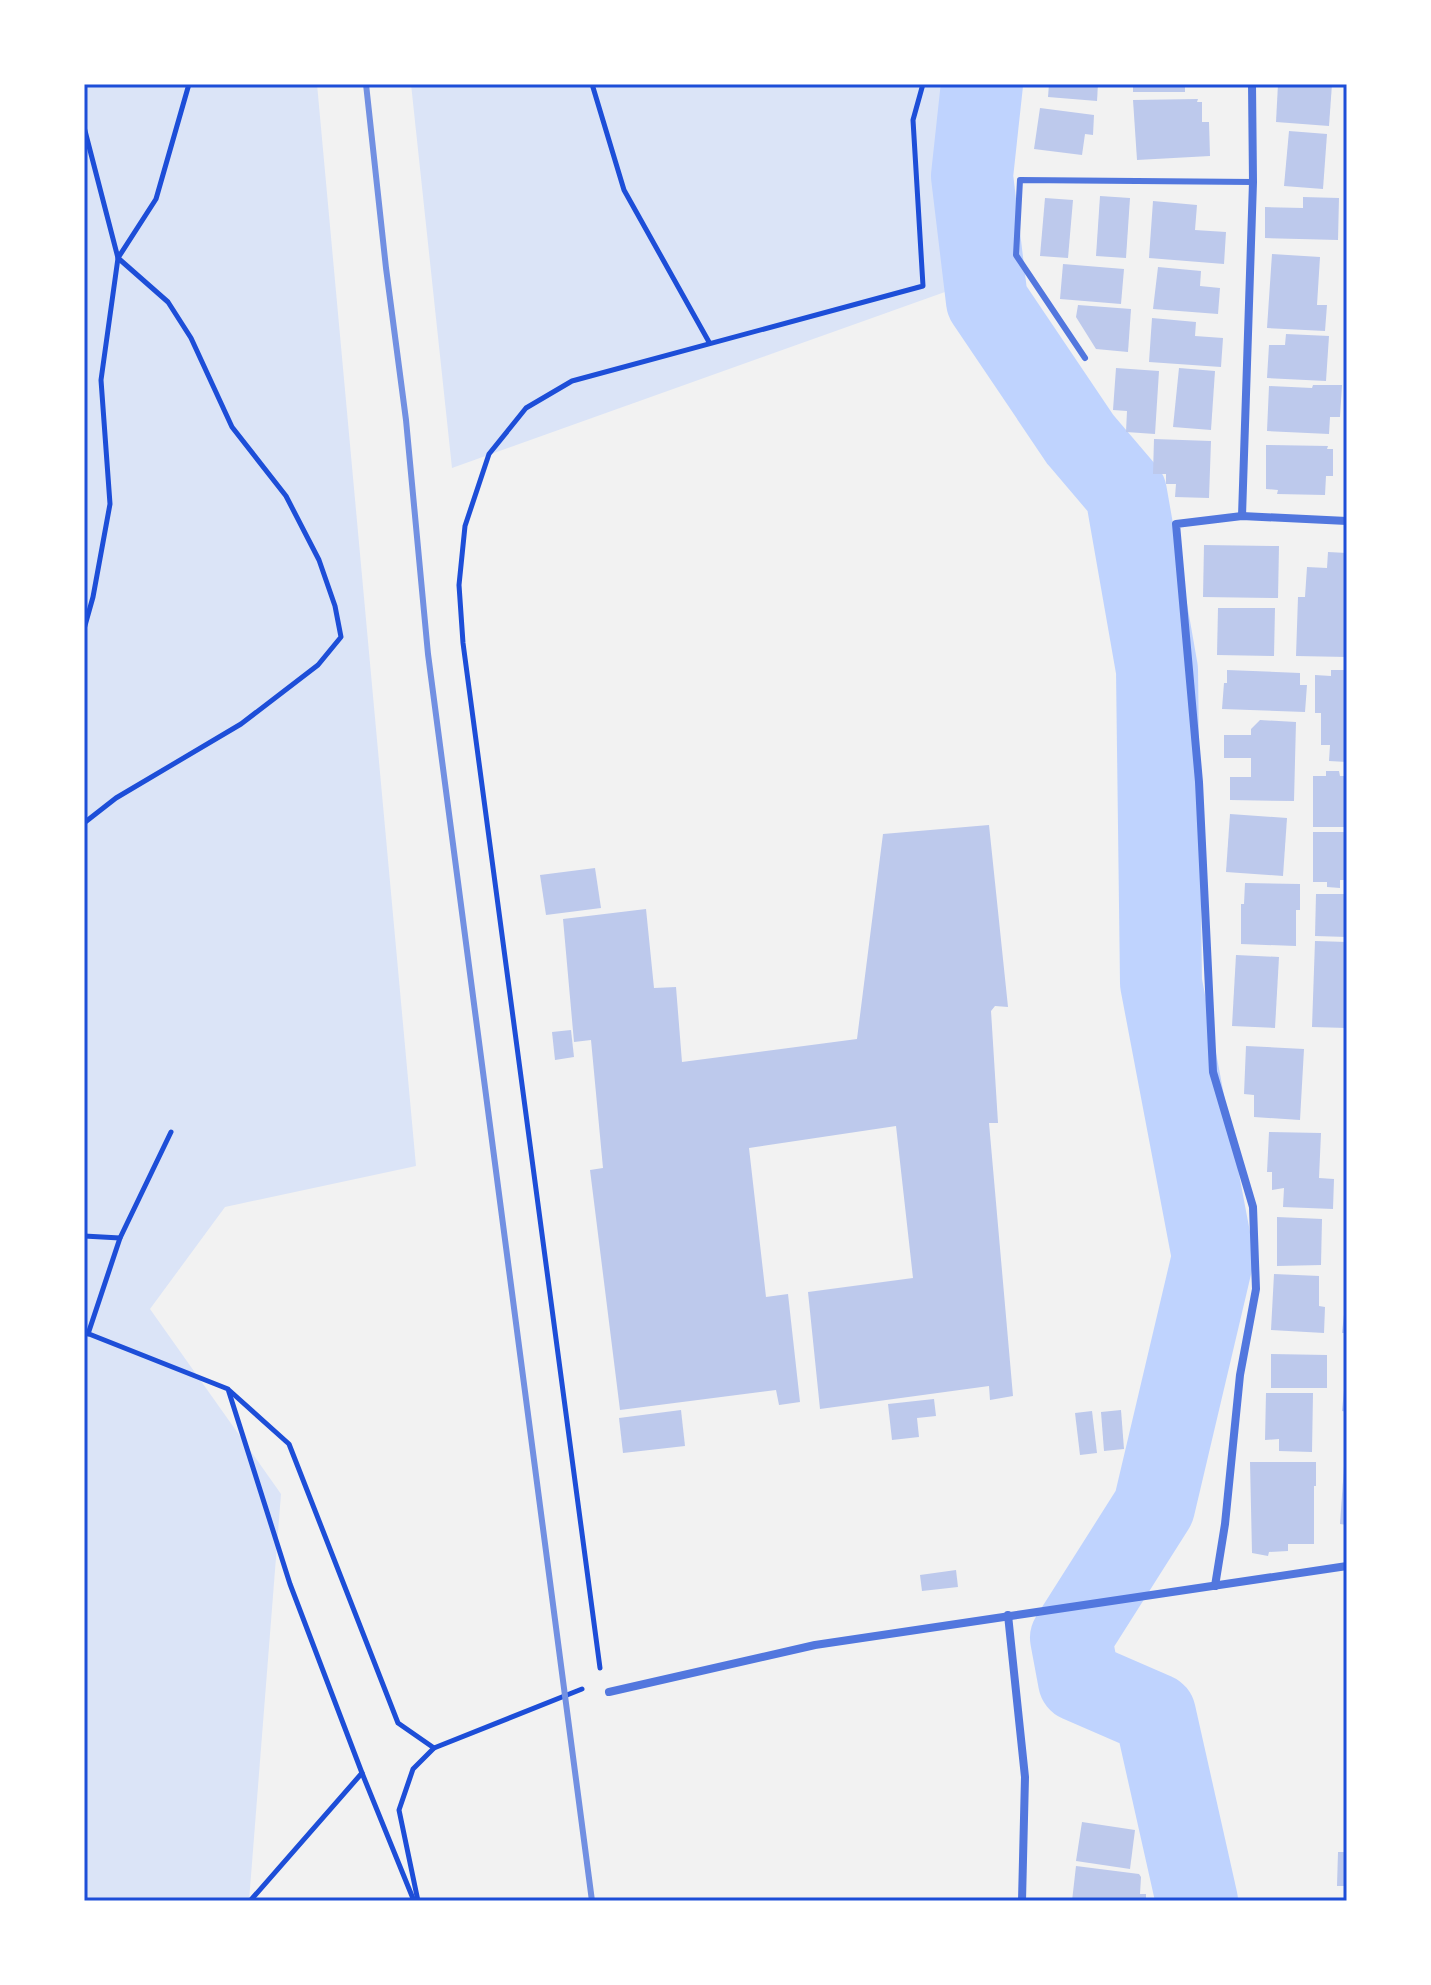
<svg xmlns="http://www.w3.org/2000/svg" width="1431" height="1985" viewBox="0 0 1431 1985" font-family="'Public Sans',sans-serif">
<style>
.green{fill:#dbe4f7}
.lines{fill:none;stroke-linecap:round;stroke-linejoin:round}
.river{stroke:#bfd3fe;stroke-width:82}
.building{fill:#bdc9ec}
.path{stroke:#1d4ed8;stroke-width:5}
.service{stroke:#5277de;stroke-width:6}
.minor{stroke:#5277de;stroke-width:8}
.rail{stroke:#7290e2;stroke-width:6}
.neatline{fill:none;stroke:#1d4ed8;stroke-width:3}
</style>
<rect width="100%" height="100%" fill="#f2f2f2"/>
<g class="green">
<polygon points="84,84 317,84 416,1166 225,1207 150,1309 281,1494 249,1901 84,1901"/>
<polygon points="411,84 951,84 935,145 945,292 452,468"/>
</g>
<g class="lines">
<polyline class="river" points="982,84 972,176 987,301 1080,439 1126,493 1157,670 1161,983 1213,1257 1154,1507 1071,1638 1079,1681 1155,1714 1197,1901"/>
</g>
<g class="building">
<polygon points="1049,84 1098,84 1097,101 1048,97"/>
<rect x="1133" y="84" width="52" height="8"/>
<polygon points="1278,84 1332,84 1329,126 1276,122"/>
<polygon points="1198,99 1197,102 1202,102 1202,122 1209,122 1210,156 1137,160 1133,100"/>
<polygon points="1040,108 1094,115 1093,135 1085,134 1082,155 1034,149"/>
<polygon points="1289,131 1327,134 1323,189 1284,186"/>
<polygon points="1100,196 1130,198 1126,258 1096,256"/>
<polygon points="1303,197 1339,198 1338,240 1265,238 1265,207 1303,208"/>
<polygon points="1045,198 1073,200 1068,258 1040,256"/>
<polygon points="1153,201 1197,205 1195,230 1226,232 1224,264 1149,258"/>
<polygon points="1272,254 1320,257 1317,305 1327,305 1325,331 1267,328"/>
<polygon points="1063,264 1124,269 1121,304 1060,299"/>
<polygon points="1158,267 1201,271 1200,286 1220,288 1218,314 1153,309"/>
<polygon points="1078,305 1131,309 1128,352 1096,349 1076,317"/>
<polygon points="1152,318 1196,322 1195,336 1223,338 1221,367 1149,362"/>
<polygon points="1286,334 1329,336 1326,381 1267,378 1269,345 1285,345"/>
<polygon points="1116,368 1159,371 1155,434 1126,432 1127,411 1113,410"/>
<polygon points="1179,368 1215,371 1211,430 1173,427"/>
<polygon points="1313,385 1342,385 1340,417 1330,417 1329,434 1267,431 1269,386 1312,388"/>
<polygon points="1154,439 1211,441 1209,498 1175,497 1176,484 1166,484 1166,474 1153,474"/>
<polygon points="1266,445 1328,446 1327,449 1333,449 1333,476 1326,476 1325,495 1277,494 1278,490 1266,489"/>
<polygon points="1204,545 1279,546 1278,598 1203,597"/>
<polygon points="1328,552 1347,553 1347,657 1296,656 1298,597 1305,597 1307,567 1327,568"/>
<polygon points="1218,608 1275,608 1274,656 1217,655"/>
<polygon points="1227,670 1300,673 1300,685 1307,685 1305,712 1222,709 1224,683 1227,683"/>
<polygon points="1331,670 1347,670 1347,762 1329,761 1330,745 1321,745 1321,713 1315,713 1315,675 1331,676"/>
<polygon points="1260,720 1296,722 1294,801 1230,800 1230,777 1251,777 1251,758 1224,758 1224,735 1251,735 1251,729"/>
<polygon points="1326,771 1339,771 1340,776 1347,776 1347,827 1313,827 1313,776 1326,776"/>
<polygon points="1230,814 1287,818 1283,876 1226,872"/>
<polygon points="989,825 1008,1007 995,1006 991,1011 998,1123 989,1123 1013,1396 990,1400 989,1386 820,1409 808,1292 913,1278 896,1126 749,1148 766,1297 788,1294 800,1402 779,1405 776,1390 620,1410 590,1170 603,1168 591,1040 574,1042 563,919 646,909 654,988 676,987 682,1062 857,1039 883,834"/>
<polygon points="1313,832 1347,832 1347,880 1340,880 1340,888 1327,887 1327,882 1313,882"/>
<polygon points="595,868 601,908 546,915 540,875"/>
<polygon points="1245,883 1300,884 1300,910 1296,910 1296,946 1241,944 1241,904 1244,904"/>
<polygon points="1316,894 1347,894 1347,937 1315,936"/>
<polygon points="1315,941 1347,942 1347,1028 1312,1027"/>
<polygon points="1236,955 1279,957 1275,1028 1232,1026"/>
<polygon points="571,1030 574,1057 555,1060 552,1032"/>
<polygon points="1246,1046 1304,1049 1300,1120 1254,1117 1254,1095 1244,1094"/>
<polygon points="1269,1132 1321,1133 1319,1178 1334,1179 1333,1209 1283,1207 1284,1188 1272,1190 1272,1172 1267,1172"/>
<polygon points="1277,1217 1322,1219 1321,1265 1277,1266"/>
<polygon points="1274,1274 1319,1276 1319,1306 1325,1307 1324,1333 1271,1330"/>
<polygon points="1345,1305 1347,1305 1347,1333 1342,1333"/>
<polygon points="1271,1354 1327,1355 1327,1388 1271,1388"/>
<polygon points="1345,1380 1347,1380 1347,1412 1342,1411"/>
<polygon points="1266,1393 1313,1393 1312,1452 1279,1451 1279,1439 1265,1440"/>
<polygon points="934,1399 936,1416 917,1418 919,1437 892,1440 888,1404"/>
<polygon points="681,1410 685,1446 623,1453 619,1418"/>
<polygon points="1121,1410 1124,1449 1104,1451 1101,1412"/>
<polygon points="1092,1411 1097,1453 1080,1455 1075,1413"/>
<polygon points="1345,1452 1347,1452 1347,1525 1340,1524"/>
<polygon points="1250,1462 1316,1462 1316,1486 1314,1486 1314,1544 1288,1544 1288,1551 1269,1552 1268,1556 1252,1553"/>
<polygon points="956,1570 958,1587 922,1591 920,1575"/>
<polygon points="1082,1822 1135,1830 1130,1869 1076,1861"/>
<polygon points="1338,1852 1347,1852 1347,1886 1337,1886"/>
<polygon points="1076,1866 1139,1874 1141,1877 1140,1894 1146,1894 1146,1901 1072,1901"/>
</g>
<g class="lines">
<g class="path">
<polyline points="592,84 624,190 709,342"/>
<polyline points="84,127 118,258 101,380 110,504 93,597 84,629"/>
<polyline points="84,823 116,798 241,724 318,665 341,637 335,606 319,560 286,496 232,427 191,338 168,302 118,258 156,199 189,84"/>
<polyline points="84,1236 120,1238"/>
<polyline points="84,1332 228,1389 290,1584 362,1773 414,1901"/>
<polyline points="88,1334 120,1238 171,1132"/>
<polyline points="230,1391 289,1444 398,1723 434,1748 582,1689"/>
<polyline points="600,1668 463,643 459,585 465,526 489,454 526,408 572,381 923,286 913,120 923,84"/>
<polyline points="250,1901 362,1773"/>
<polyline points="418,1901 399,1810 413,1769 434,1748"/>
</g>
<polyline class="service" points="1085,358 1016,255 1020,180 1253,182"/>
<g class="minor">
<polyline points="1242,516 1253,182 1252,84"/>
<polyline points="1215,1586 1225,1524 1240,1375 1256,1289 1253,1207 1213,1072 1199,782 1176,524 1242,516 1347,521"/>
<polyline points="1008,1615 1025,1777 1022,1901"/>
<polyline points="609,1692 815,1645 1347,1566"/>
</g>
<polyline class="rail" points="366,84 386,268 406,420 428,654 592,1901"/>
</g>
<rect width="1431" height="1985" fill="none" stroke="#ffffff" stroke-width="172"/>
<rect x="86" y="86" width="1259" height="1813" class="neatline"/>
</svg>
